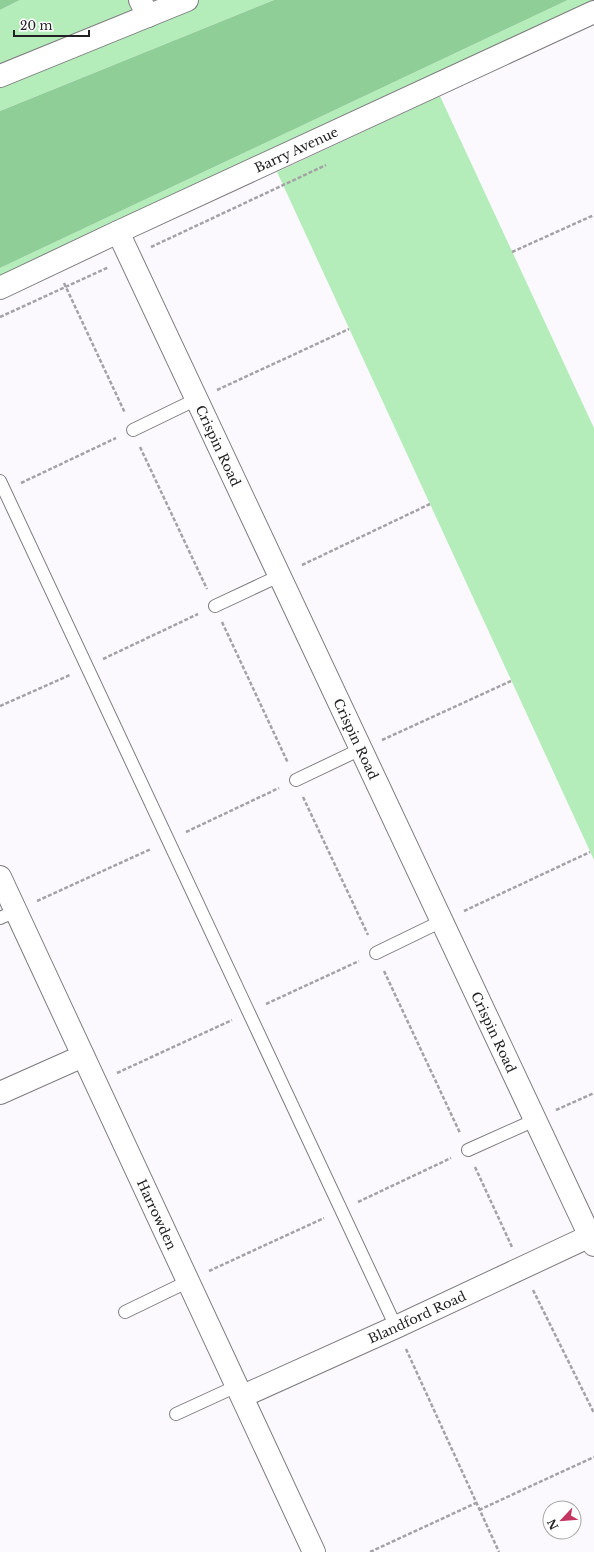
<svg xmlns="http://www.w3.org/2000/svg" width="594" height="1552" viewBox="0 0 594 1552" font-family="'Libre Baskerville',serif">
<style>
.green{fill:#b4edba}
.forest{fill:#90ce98}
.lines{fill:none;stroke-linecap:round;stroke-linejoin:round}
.service-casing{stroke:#7f7d81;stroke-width:14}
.minor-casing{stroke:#7f7d81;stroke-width:24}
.tertiary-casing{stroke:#7f7d81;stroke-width:24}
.path{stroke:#a4a2a6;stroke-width:2.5;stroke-dasharray:4 2;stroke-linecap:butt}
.service{stroke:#fff;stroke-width:12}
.minor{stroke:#fff;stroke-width:22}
.tertiary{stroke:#fff;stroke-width:22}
.labels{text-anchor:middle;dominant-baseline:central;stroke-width:3;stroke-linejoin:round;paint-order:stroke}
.street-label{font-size:13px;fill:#222123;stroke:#fff}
</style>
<rect width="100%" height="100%" fill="#fcf9fe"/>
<g class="green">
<polygon points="20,0 274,0 0,111 0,10"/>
<polygon points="568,0 594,0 594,12 0,288 0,268"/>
<polygon points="440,96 594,428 594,860 277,172"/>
</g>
<g class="forest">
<polygon points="0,0 20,0 0,10"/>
<polygon points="274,0 568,0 0,268 0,111"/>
</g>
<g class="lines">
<g class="service-casing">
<g id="service">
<polyline points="133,430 197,399"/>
<polyline points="0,481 396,1327"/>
<polyline points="215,606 279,576"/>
<polyline points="296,780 361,749"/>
<polyline points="0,918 16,911"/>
<polyline points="376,953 442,921"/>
<polyline points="468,1150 535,1120"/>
<polyline points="125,1312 189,1281"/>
<polyline points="176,1414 237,1386"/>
</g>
</g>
<g class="minor-casing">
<g id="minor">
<polyline points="140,0 148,16"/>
<path id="s1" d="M0,877L314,1552"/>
<polyline points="0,1093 83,1056"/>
<path id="s2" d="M243,1396L396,1327L590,1236"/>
</g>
</g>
<g class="tertiary-casing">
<g id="tertiary">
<polyline points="0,76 187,0"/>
<path id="s3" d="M118,232L594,1245"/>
<path id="s4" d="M0,288L118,232L594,12"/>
</g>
</g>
<g class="path">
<polyline points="151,247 326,165"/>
<polyline points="512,252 594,215"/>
<polyline points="64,283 125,413"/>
<polyline points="0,317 109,267"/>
<polyline points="217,390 349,329"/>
<polyline points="140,447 207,589"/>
<polyline points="21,483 116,438"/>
<polyline points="302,565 430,504"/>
<polyline points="222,622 288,763"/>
<polyline points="103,659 198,614"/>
<polyline points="0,706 70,675"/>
<polyline points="382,740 511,681"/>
<polyline points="303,797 368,935"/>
<polyline points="186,832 279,788"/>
<polyline points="37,901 151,849"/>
<polyline points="464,911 590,852"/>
<polyline points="384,971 460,1133"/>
<polyline points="266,1004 359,961"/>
<polyline points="117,1073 232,1020"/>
<polyline points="556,1110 594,1093"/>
<polyline points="475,1167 512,1247"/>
<polyline points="358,1202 451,1158"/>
<polyline points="209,1271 324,1218"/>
<polyline points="533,1290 594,1413"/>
<polyline points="406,1349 499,1552"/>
<polyline points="479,1510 594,1457"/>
<polyline points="370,1552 476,1503"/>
</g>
<use href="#service" class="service"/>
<use href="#minor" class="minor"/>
<use href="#tertiary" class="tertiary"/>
</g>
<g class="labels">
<g class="street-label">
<text stroke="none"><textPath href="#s4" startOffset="327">Barry Avenue</textPath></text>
<text stroke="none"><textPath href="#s3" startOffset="236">Crispin Road</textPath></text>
<text stroke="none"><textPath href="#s3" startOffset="560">Crispin Road</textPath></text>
<text stroke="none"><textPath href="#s3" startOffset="884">Crispin Road</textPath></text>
<text stroke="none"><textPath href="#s1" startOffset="372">Harrowden</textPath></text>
<text stroke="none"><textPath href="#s2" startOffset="191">Blandford Road</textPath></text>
</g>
</g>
<g transform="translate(562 1520) rotate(244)"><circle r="19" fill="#ffffff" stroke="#a7a6a7"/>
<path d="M0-3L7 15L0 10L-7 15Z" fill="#c53763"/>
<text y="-6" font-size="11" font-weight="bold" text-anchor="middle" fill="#222123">N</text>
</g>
<path d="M14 30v6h75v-6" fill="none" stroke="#222123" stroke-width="2"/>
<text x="20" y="30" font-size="12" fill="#222123" stroke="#ffffff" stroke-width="3" paint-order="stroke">20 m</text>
</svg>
